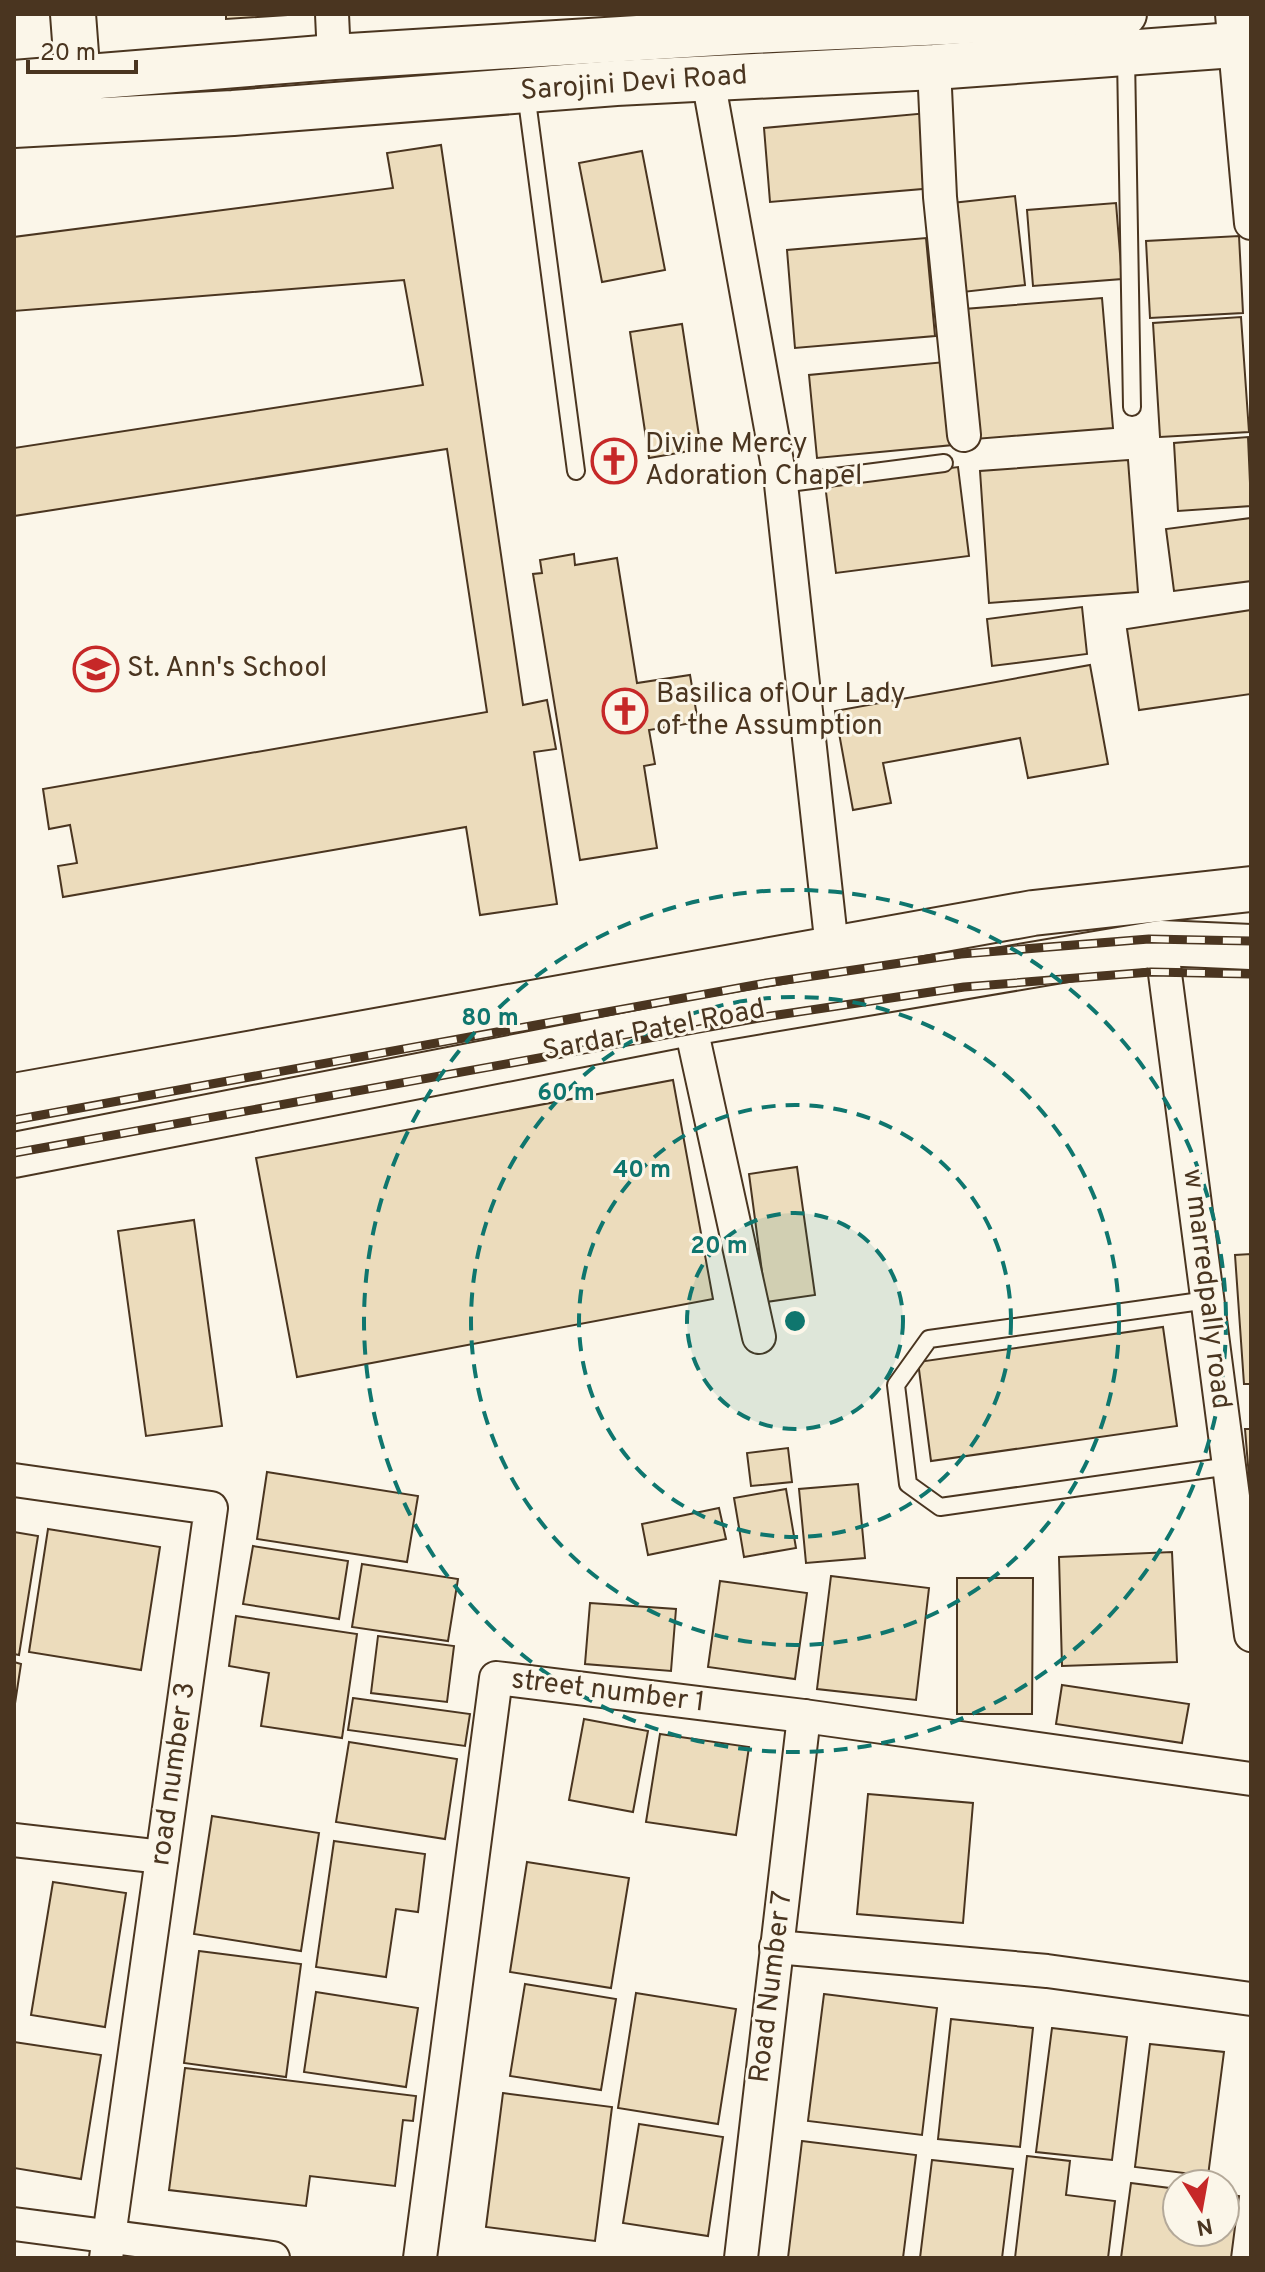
<svg xmlns="http://www.w3.org/2000/svg" width="1265" height="2272" viewBox="0 0 1265 2272" font-family="Overpass,sans-serif">
<style>
.building{fill:#ecdcbc;stroke:#4a3520;stroke-width:2}
.lines{fill:none;stroke-linecap:round;stroke-linejoin:round}
.lane-casing{stroke:#4a3520;stroke-width:20}
.street-casing{stroke:#4a3520;stroke-width:36}
.secondary-casing{stroke:#4a3520;stroke-width:48}
.primary-casing{stroke:#4a3520;stroke-width:48}
.lane{stroke:#fbf6e9;stroke-width:16}
.street{stroke:#fbf6e9;stroke-width:32}
.secondary{stroke:#fbf6e9;stroke-width:44}
.primary{stroke:#fbf6e9;stroke-width:44}
.rail-casing{stroke:#4a3520;stroke-width:9}
.rail{stroke:#fbf6e9;stroke-width:6;stroke-dasharray:18;stroke-linecap:butt}
.ring{fill:none;stroke:#0f766e;stroke-width:4;stroke-dasharray:14 10}
.labels{text-anchor:middle;dominant-baseline:central;stroke-width:6;stroke-linejoin:round;paint-order:stroke}
.street-label{font-size:28px;fill:#4a3520;stroke:#fbf6e9}
.poi-label{font-size:28px;fill:#4a3520;stroke:#fbf6e9;text-anchor:start}
.centre{fill:#0f766e;stroke:#fbf6e9;stroke-width:4}
.ring-label{font-size:24px;text-anchor:middle;font-weight:bold;fill:#0f766e;stroke:#fbf6e9;stroke-width:6;stroke-linejoin:round;paint-order:stroke}
</style>
<rect width="100%" height="100%" fill="#fbf6e9"/>
<g class="building">
<polygon points="226,14 303,14 226,19"/>
<polygon points="928,113 934,188 770,202 764,128"/>
<polygon points="441,145 523,705 547,700 556,749 534,752 557,904 480,915 466,827 63,897 58,866 77,863 70,825 49,829 43,789 487,712 447,449 14,516 14,448 423,385 404,280 14,311 14,237 393,188 387,153"/>
<polygon points="642,151 665,270 602,282 579,163"/>
<polygon points="1015,196 1025,285 954,293 943,204"/>
<polygon points="1116,203 1122,279 1033,286 1027,210"/>
<polygon points="1239,236 1243,313 1150,318 1146,241"/>
<polygon points="926,238 935,336 795,348 787,250"/>
<polygon points="1102,298 1113,428 975,439 964,309"/>
<polygon points="1241,317 1249,432 1160,437 1153,323"/>
<polygon points="682,324 701,449 649,458 630,332"/>
<polygon points="945,362 953,445 817,458 809,375"/>
<polygon points="1248,437 1251,506 1178,511 1174,443"/>
<polygon points="1128,460 1138,592 989,603 980,471"/>
<polygon points="958,467 969,556 836,573 825,484"/>
<polygon points="1251,518 1251,581 1174,591 1166,529"/>
<polygon points="574,554 575,565 617,558 637,683 690,675 698,722 649,730 655,764 644,766 657,848 580,860 533,574 542,573 540,560"/>
<polygon points="1082,607 1087,654 992,666 987,619"/>
<polygon points="1251,610 1251,694 1139,710 1127,629"/>
<polygon points="1090,665 1108,764 1028,778 1020,738 883,763 891,803 853,810 835,711"/>
<polygon points="673,1080 713,1299 297,1377 256,1158"/>
<polygon points="797,1167 815,1295 766,1302 749,1174"/>
<polygon points="194,1220 222,1426 146,1436 118,1231"/>
<polygon points="1251,1254 1251,1384 1244,1384 1235,1255"/>
<polygon points="1163,1327 1177,1426 931,1461 918,1362"/>
<polygon points="1245,1429 1251,1429 1251,1501"/>
<polygon points="788,1448 792,1482 751,1486 747,1453"/>
<polygon points="267,1472 418,1496 407,1562 257,1539"/>
<polygon points="858,1484 865,1558 806,1563 799,1489"/>
<polygon points="786,1489 796,1548 744,1557 734,1498"/>
<polygon points="719,1508 726,1539 648,1555 642,1524"/>
<polygon points="48,1529 160,1547 141,1670 29,1652"/>
<polygon points="14,1532 38,1536 19,1655 14,1654"/>
<polygon points="253,1546 348,1561 339,1619 243,1604"/>
<polygon points="1172,1552 1177,1662 1062,1666 1059,1557"/>
<polygon points="362,1564 458,1579 448,1641 352,1627"/>
<polygon points="831,1576 929,1588 916,1700 817,1689"/>
<polygon points="957,1578 1033,1578 1032,1714 957,1714"/>
<polygon points="720,1581 807,1593 795,1679 708,1667"/>
<polygon points="590,1603 676,1609 671,1671 585,1664"/>
<polygon points="236,1616 357,1634 342,1738 261,1726 269,1673 229,1666"/>
<polygon points="378,1636 454,1646 447,1702 371,1693"/>
<polygon points="14,1662 21,1664 14,1710"/>
<polygon points="1062,1685 1189,1704 1182,1743 1056,1724"/>
<polygon points="353,1698 470,1714 465,1746 348,1730"/>
<polygon points="584,1719 648,1731 633,1812 569,1800"/>
<polygon points="660,1734 749,1747 736,1835 646,1822"/>
<polygon points="349,1742 457,1759 445,1839 336,1822"/>
<polygon points="868,1794 973,1803 963,1923 857,1914"/>
<polygon points="212,1816 319,1833 301,1951 194,1934"/>
<polygon points="334,1841 425,1854 418,1912 396,1909 386,1977 316,1967"/>
<polygon points="527,1862 629,1878 611,1988 510,1972"/>
<polygon points="53,1882 126,1893 105,2027 31,2015"/>
<polygon points="199,1951 301,1964 286,2077 184,2063"/>
<polygon points="525,1984 616,1999 601,2090 510,2076"/>
<polygon points="316,1992 418,2008 406,2087 304,2072"/>
<polygon points="636,1993 736,2009 718,2124 618,2108"/>
<polygon points="824,1994 937,2008 922,2135 808,2121"/>
<polygon points="951,2019 1033,2028 1020,2147 938,2139"/>
<polygon points="1052,2028 1127,2037 1112,2160 1036,2152"/>
<polygon points="14,2042 101,2055 81,2179 14,2168"/>
<polygon points="1150,2044 1224,2052 1208,2176 1135,2167"/>
<polygon points="185,2068 416,2096 413,2121 403,2120 395,2186 310,2176 306,2206 169,2190"/>
<polygon points="503,2093 612,2107 595,2241 486,2227"/>
<polygon points="639,2124 723,2137 708,2236 623,2223"/>
<polygon points="802,2141 916,2155 903,2258 788,2258"/>
<polygon points="1027,2156 1070,2161 1066,2195 1115,2201 1108,2258 1015,2258"/>
<polygon points="932,2160 1013,2169 1002,2258 920,2258"/>
<polygon points="1131,2183 1177,2189 1177,2232 1225,2232 1225,2194 1239,2196 1231,2258 1121,2258"/>
</g>
<g class="lines">
<g class="lane-casing">
<g id="lane">
<polyline points="1126,57 1132,407"/>
<polyline points="526,93 576,471"/>
<polyline points="781,484 944,463"/>
<polyline points="1208,1300 929,1339 896,1385 908,1484 940,1507 1230,1466"/>
</g>
</g>
<g class="street-casing">
<g id="street">
<polyline points="332,14 334,57"/>
<polyline points="1232,14 1251,223"/>
<polyline points="934,67 940,197 964,435"/>
<polyline points="708,79 781,484 832,948"/>
<polyline points="1161,943 1251,1635"/>
<polyline points="690,1023 759,1337"/>
<polyline points="14,1480 211,1508 106,2258"/>
<polyline points="14,1840 162,1857"/>
<polyline points="776,1947 1047,1971 1251,1999"/>
<polyline points="14,2224 273,2258"/>
<polyline points="420,2258 496,1678 804,1716 1251,1779"/>
<polyline points="741,2258 804,1716"/>
</g>
</g>
<g class="secondary-casing">
<g id="secondary">
<polyline points="73,14 80,107"/>
<polyline points="14,83 334,57 750,31 1124,14"/>
<polyline points="14,125 233,113 616,83 934,67 1234,45 1251,35"/>
</g>
</g>
<g class="primary-casing">
<g id="primary">
<polyline points="14,1096 1033,913 1251,889"/>
<polyline points="14,1155 690,1023 1161,943 1251,947"/>
</g>
</g>
<use href="#lane" class="lane"/>
<use href="#street" class="street"/>
<use href="#secondary" class="secondary"/>
<use href="#primary" class="primary"/>
<g class="rail-casing">
<g id="rail">
<polyline points="14,1120 766,983 961,954 1149,939 1251,941"/>
<polyline points="14,1153 771,1016 964,987 1151,972 1251,974"/>
</g>
</g>
<use href="#rail" class="rail"/>
</g>
<circle cx="795" cy="1321" r="108" fill="#0f766e" fill-opacity=".12"/>
<g class="ring">
<circle cx="795" cy="1321" r="108"/>
<circle cx="795" cy="1321" r="216"/>
<circle cx="795" cy="1321" r="324"/>
<circle cx="795" cy="1321" r="431"/>
</g>
<defs>
<g id="church-ring" transform="scale(2.3)"><circle r="9.5" fill="#fbf6e9" stroke="#c62828" stroke-width="1.5"/><path d="M-1.2-6h2.4v3.5h3.3v2.4h-3.3V6h-2.4V-.1h-3.3v-2.4h3.3Z" fill="#c62828"/></g>
<g id="school-ring" transform="scale(2.3)"><circle r="9.5" fill="#fbf6e9" stroke="#c62828" stroke-width="1.5"/><path d="M0-5L7-2L0 1L-7-2ZM-4 1L0 2.5L4 1V4Q0 6-4 4Z" fill="#c62828"/></g>
</defs>
<g fill-rule="evenodd">
<use href="#church-ring" x="614" y="461"/>
<use href="#school-ring" x="96" y="669"/>
<use href="#church-ring" x="625" y="711"/>
</g>
<g class="labels">
<g class="street-label">
<text transform="translate(634 84) rotate(-4)">Sarojini Devi Road</text>
<text transform="translate(654 1031) rotate(-11)">Sardar Patel Road</text>
<text transform="translate(1206 1289) rotate(83)">w marredpally road</text>
<text transform="translate(608 1692) rotate(7)">street number 1</text>
<text transform="translate(174 1774) rotate(-82)">road number 3</text>
<text transform="translate(772 1987) rotate(-83)">Road Number 7</text>
</g>
<g class="poi-label">
<text x="645" y="445">Divine Mercy<tspan x="645" dy="32">Adoration Chapel</tspan></text>
<text x="127" y="669">St. Ann's School</text>
<text x="656" y="695">Basilica of Our Lady<tspan x="656" dy="32">of the Assumption</tspan></text>
</g>
</g>
<circle cx="795" cy="1321" r="12" class="centre"/>
<g class="ring-label">
<text x="490" y="1025">80 m</text>
<text x="566" y="1100">60 m</text>
<text x="642" y="1177">40 m</text>
<text x="719" y="1253">20 m</text>
</g>
<rect width="1265" height="2272" fill="none" stroke="#4a3520" stroke-width="32"/>
<g transform="translate(1201 2208) rotate(169)"><circle r="38" fill="#fbf6e9" stroke="#b4a999" stroke-width="2"/>
<path d="M0-6L14 30L0 20L-14 30Z" fill="#c62828"/>
<text y="-12" font-size="22" font-weight="bold" text-anchor="middle" fill="#4a3520">N</text>
</g>
<path d="M28 60v12h108v-12" fill="none" stroke="#4a3520" stroke-width="4"/>
<text x="40" y="60" font-size="24" fill="#4a3520" stroke="#fbf6e9" stroke-width="6" paint-order="stroke">20 m</text>
</svg>
